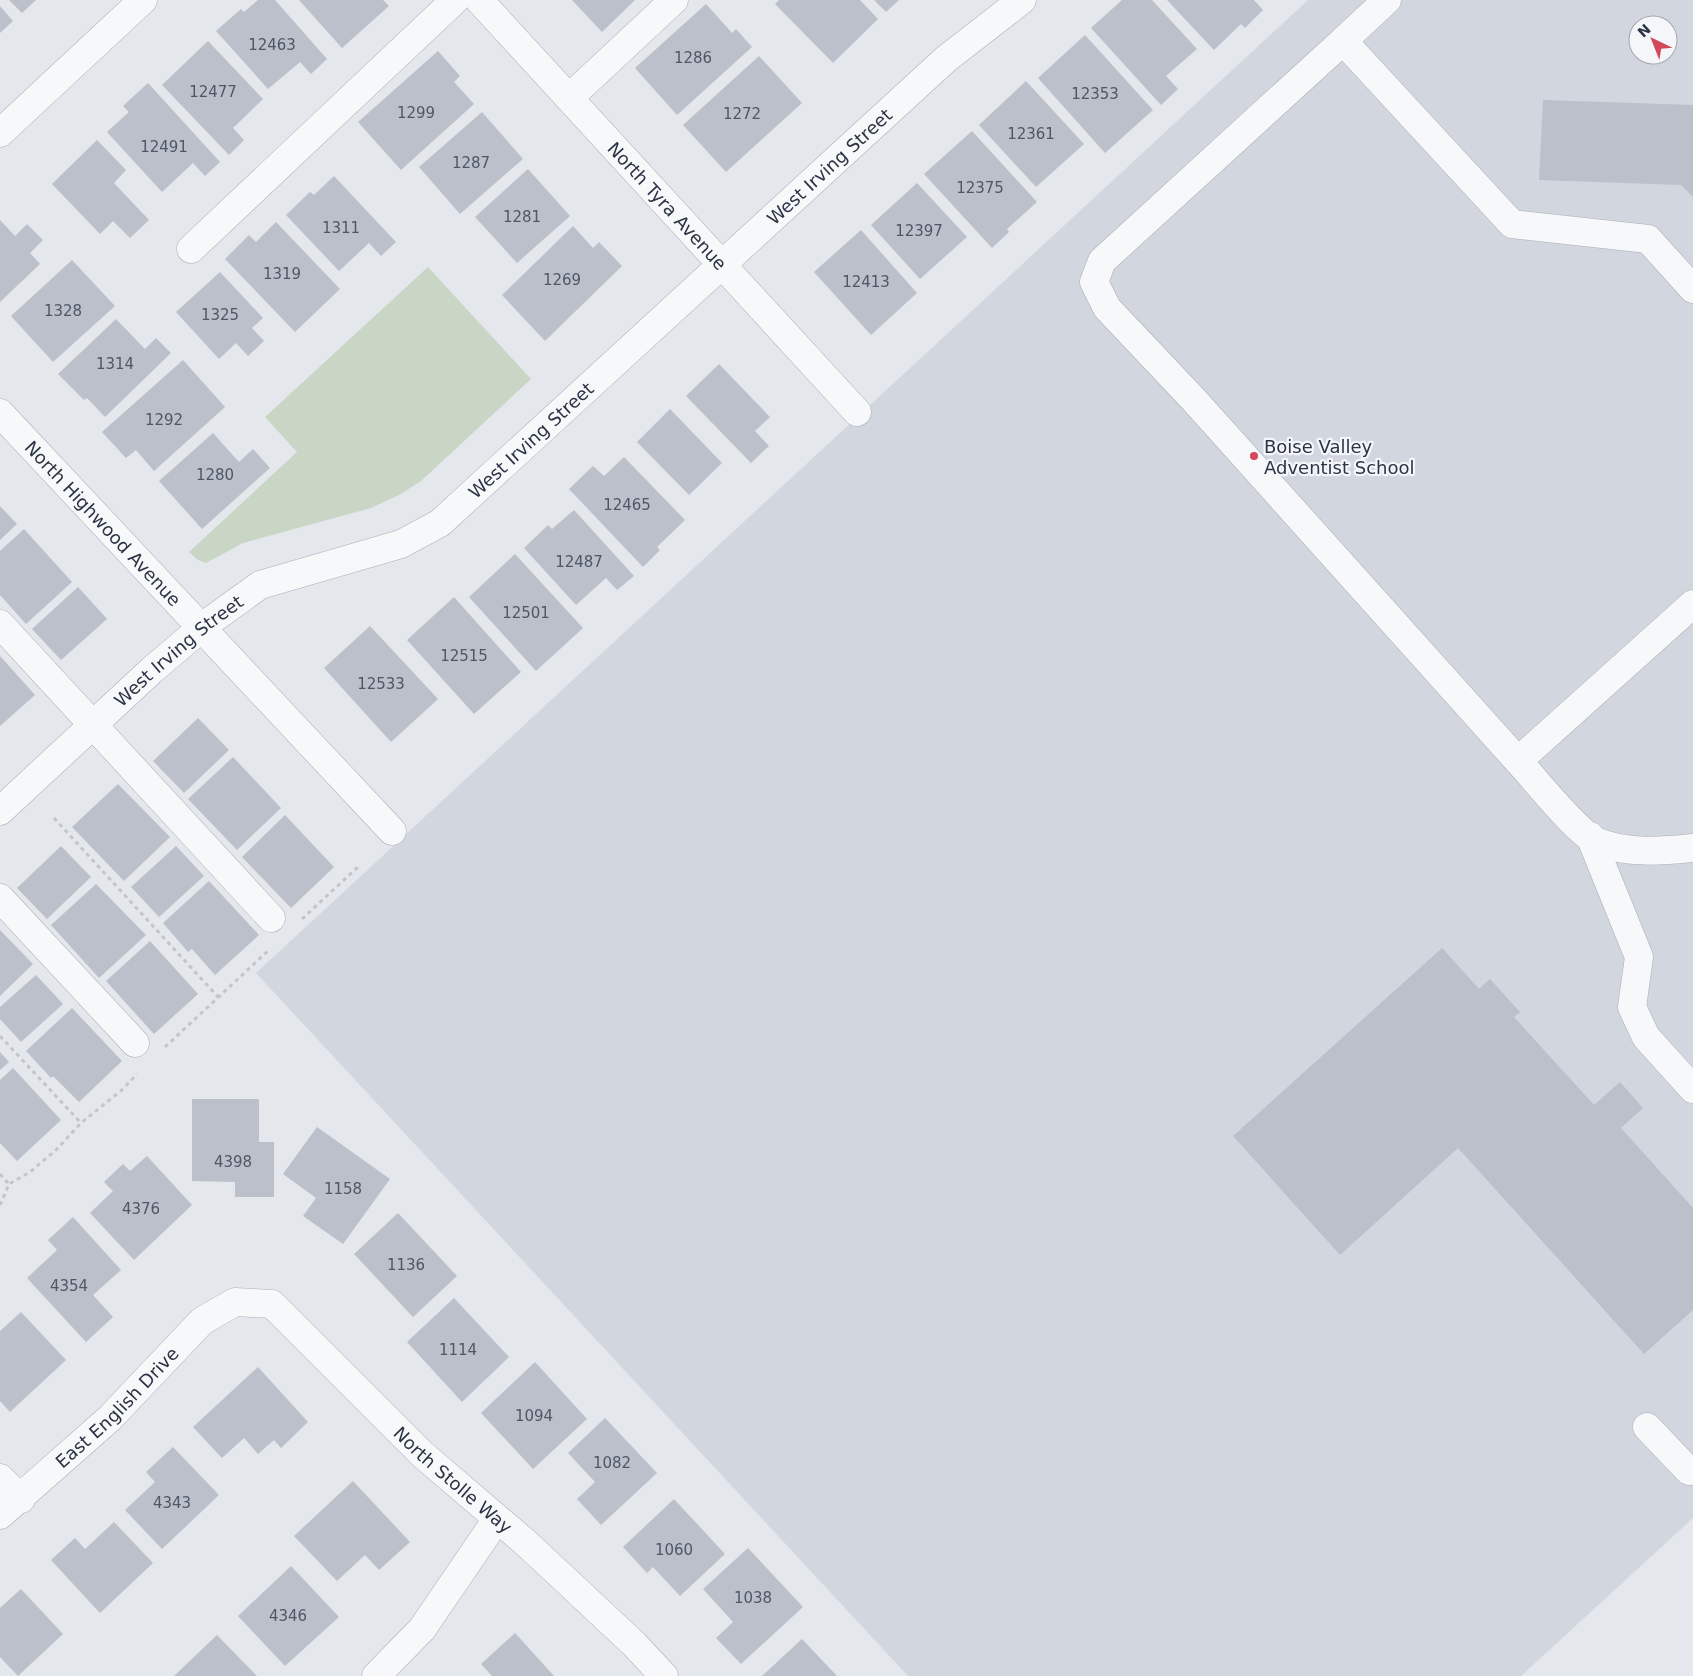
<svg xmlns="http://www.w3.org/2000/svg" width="1693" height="1676" viewBox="0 0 1693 1676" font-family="'DejaVu Sans',sans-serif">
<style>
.built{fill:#d2d6de;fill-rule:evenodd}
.green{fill:#c9d6c5}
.building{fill:#bbc0ca}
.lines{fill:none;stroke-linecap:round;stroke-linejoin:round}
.minor-casing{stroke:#a9aeb7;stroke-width:29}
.path{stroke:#c2c5cb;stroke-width:3;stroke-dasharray:4 4;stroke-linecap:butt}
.minor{stroke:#f7f8fa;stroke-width:28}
.poi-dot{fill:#d1495b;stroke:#f4f6f9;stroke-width:2}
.labels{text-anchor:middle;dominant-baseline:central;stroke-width:4.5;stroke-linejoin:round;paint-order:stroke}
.number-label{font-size:15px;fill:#4f5766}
.street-label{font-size:18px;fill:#2b3445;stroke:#f4f6f9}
.poi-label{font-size:18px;fill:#2b3445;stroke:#f4f6f9;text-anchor:start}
</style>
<rect width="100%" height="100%" fill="#e4e7ec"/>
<path class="built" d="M1308,0H1693V1518L1521,1676H908L256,973ZM1638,25H1668V55H1638Z"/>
<polygon class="green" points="428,267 531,379 421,481 399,495 371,508 243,543 206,563 198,560 189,552 297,452 265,417"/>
<g class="building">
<polygon points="9,0 36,0 22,13"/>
<polygon points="258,0 275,0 327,59 311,74 300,62 268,89 216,31 241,9 244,12"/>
<polygon points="299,0 383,0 389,6 342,48"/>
<polygon points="572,0 635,0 602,32"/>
<polygon points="779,0 860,0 878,19 833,63 775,4"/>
<polygon points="874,0 899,0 886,12"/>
<polygon points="1122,0 1152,0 1197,49 1166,76 1178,89 1161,105 1091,28"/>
<polygon points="1167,0 1254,0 1263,10 1245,28 1241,24 1214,50"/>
<polygon points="706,4 732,33 736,29 752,47 677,115 635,68"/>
<polygon points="0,6 13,21 0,33"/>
<polygon points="1085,35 1153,110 1105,153 1038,78"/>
<polygon points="208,41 263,99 233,128 244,140 229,155 162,85"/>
<polygon points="438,51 460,76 454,82 474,104 401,170 358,122"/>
<polygon points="759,56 802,103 726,172 683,125"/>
<polygon points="1026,81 1084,144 1036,187 979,125"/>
<polygon points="148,83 220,162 205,176 193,163 162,192 107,132 129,112 123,106"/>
<polygon points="1543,100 1693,105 1693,197 1681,185 1539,180"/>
<polygon points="482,112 523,159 460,214 419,167"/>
<polygon points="972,131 1037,202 1007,229 1009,232 992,248 924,174"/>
<polygon points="97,140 126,170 114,183 149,220 130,238 113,221 100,234 52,184"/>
<polygon points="528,169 570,216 517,263 475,217"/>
<polygon points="334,176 396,242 381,256 369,243 339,271 286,215 310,192 314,195"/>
<polygon points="917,183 967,237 920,279 871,225"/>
<polygon points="0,220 15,236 27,224 43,240 30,253 40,264 0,302"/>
<polygon points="276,222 340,289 295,332 225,259 249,235 256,242"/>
<polygon points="573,226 593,248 599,242 622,266 545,341 502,295"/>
<polygon points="861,230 917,293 871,335 814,272"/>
<polygon points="72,260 115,306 53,362 11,316"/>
<polygon points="220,272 263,318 252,328 264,341 248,356 236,343 219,359 176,312"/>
<polygon points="116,319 145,349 156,338 171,353 105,417 87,398 84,400 58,374"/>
<polygon points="183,360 225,407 154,471 136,450 126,458 102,432"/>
<polygon points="719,364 770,417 755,431 769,446 751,463 686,396"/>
<polygon points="670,409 722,463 689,495 637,442"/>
<polygon points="213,433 239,462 253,449 270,468 202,529 159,481"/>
<polygon points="624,457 685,520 657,547 660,550 643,567 569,489 593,466 604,476"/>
<polygon points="0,506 17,524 0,540"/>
<polygon points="574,510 634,576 617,590 606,578 576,605 524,548 548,525 552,529"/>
<polygon points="24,529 72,582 26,624 0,595 0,551"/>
<polygon points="515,554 583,628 536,671 469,597"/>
<polygon points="78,587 107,619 61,660 32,629"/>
<polygon points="454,597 521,672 474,714 407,640"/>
<polygon points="370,626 438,699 391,742 324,668"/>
<polygon points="0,656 35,695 0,726"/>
<polygon points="198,718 229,750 184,793 153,761"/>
<polygon points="233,757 281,808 237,850 188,799"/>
<polygon points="118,784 170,837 124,881 72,827"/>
<polygon points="285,815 334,867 291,908 242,857"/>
<polygon points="61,846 91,877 47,919 17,888"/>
<polygon points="176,846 204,876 159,917 131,887"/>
<polygon points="209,881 259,935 215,975 192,949 188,952 163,923"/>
<polygon points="96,884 146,935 99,978 51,925"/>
<polygon points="0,930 33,964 0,996"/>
<polygon points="150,941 198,994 154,1034 106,981"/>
<polygon points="1442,948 1479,989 1490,979 1520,1012 1514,1017 1594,1105 1620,1082 1643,1108 1621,1128 1693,1208 1693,1310 1644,1354 1458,1148 1340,1255 1233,1136"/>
<polygon points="36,975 63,1004 21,1042 0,1019 0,1007"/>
<polygon points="72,1008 122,1061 79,1102 53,1076 51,1078 26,1051"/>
<polygon points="0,1052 9,1062 0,1070"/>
<polygon points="13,1068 61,1120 17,1161 0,1143 0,1080"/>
<polygon points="192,1099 259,1099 259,1142 274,1142 274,1197 235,1197 235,1182 192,1181"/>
<polygon points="317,1127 390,1179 343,1244 303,1216 316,1198 283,1174"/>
<polygon points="147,1156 192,1205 134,1260 90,1213 113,1191 104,1182 123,1164 130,1171"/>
<polygon points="398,1213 457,1276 413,1317 354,1254"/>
<polygon points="73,1217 121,1270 93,1295 113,1317 86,1342 27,1278 57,1250 48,1240"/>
<polygon points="454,1298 509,1357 462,1402 407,1342"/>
<polygon points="21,1312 66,1360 10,1412 0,1401 0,1331"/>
<polygon points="535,1362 587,1419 533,1469 481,1413"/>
<polygon points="258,1367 308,1422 281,1448 274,1440 258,1454 244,1438 222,1458 193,1427"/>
<polygon points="605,1418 657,1473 601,1525 577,1499 595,1482 568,1453"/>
<polygon points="173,1447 219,1495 162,1549 125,1510 155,1482 146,1472"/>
<polygon points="353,1481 410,1542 379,1570 365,1555 337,1581 294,1536"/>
<polygon points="674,1499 725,1554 680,1596 653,1567 647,1573 623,1547"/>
<polygon points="114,1522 153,1563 100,1613 51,1560 75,1538 85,1549"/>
<polygon points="748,1548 803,1607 741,1664 716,1638 733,1622 703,1589"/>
<polygon points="291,1566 339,1617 285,1666 238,1616"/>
<polygon points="21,1589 63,1634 18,1676 0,1657 0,1608"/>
<polygon points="515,1633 554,1676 492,1676 481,1664"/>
<polygon points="217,1635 257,1676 174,1676"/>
<polygon points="802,1639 837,1676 762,1676"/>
</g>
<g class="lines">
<g class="minor-casing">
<g id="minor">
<path id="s1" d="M479,0L857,412"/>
<polyline points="1387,0 1343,41 1512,224 1648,239 1693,289"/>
<polyline points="1343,41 1102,261 1094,282 1107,308 1194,400 1518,761"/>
<polyline points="569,98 674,0"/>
<polyline points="0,133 143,0"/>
<polyline points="191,249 455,0"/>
<path id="s2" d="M0,413L392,831"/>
<path d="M1693,604L1518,761C1535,779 1578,834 1598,842C1627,854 1663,851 1693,848"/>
<polyline points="0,624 271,918"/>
<path id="s3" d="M0,811L152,670L206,624L260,585L401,544L440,523L946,59L1022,0"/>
<polyline points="1590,836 1639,957 1632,1007 1646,1037 1693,1089"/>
<polyline points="0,898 135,1043"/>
<polyline points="1647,1427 1689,1471 1693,1469"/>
<polyline points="0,1478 21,1499"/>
<path id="s4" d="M0,1515L110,1418L202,1321L235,1302L272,1304L422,1454L526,1543L634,1644L664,1676"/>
<polyline points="376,1676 422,1629 497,1519"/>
</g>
</g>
<g class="path">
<polyline points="54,818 218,997"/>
<polyline points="302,919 359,866"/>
<polyline points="0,1036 81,1123"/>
<polyline points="165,1047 270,949"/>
<polyline points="0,1174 9,1184"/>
<polyline points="0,1205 9,1184 30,1172 56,1150 81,1123 123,1089 137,1074"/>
</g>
<use href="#minor" class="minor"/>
</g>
<circle class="poi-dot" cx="1254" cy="456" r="5"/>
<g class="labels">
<g class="number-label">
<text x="272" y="45">12463</text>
<text x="693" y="58">1286</text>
<text x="213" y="92">12477</text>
<text x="1095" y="94">12353</text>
<text x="416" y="113">1299</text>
<text x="742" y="114">1272</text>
<text x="1031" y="134">12361</text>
<text x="164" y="147">12491</text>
<text x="471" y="163">1287</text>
<text x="980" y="188">12375</text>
<text x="522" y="217">1281</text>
<text x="341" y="228">1311</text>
<text x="919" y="231">12397</text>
<text x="282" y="274">1319</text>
<text x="562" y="280">1269</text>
<text x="866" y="282">12413</text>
<text x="63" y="311">1328</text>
<text x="220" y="315">1325</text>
<text x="115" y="364">1314</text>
<text x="164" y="420">1292</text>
<text x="215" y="475">1280</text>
<text x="627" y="505">12465</text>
<text x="579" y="562">12487</text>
<text x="526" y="613">12501</text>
<text x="464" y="656">12515</text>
<text x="381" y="684">12533</text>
<text x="233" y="1162">4398</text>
<text x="343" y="1189">1158</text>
<text x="141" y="1209">4376</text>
<text x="406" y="1265">1136</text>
<text x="69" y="1286">4354</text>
<text x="458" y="1350">1114</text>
<text x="534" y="1416">1094</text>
<text x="612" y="1463">1082</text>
<text x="172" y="1503">4343</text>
<text x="674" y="1550">1060</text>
<text x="753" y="1598">1038</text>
<text x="288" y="1616">4346</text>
</g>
<g class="street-label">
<text stroke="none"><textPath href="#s3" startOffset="1064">West Irving Street</textPath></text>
<text stroke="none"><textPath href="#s1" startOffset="279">North Tyra Avenue</textPath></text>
<text stroke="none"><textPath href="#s3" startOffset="659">West Irving Street</textPath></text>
<text stroke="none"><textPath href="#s2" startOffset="151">North Highwood Avenue</textPath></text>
<text stroke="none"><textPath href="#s3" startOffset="240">West Irving Street</textPath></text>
<text stroke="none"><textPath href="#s4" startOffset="159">East English Drive</textPath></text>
<text stroke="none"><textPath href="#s4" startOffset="608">North Stolle Way</textPath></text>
</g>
<g class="poi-label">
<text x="1264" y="446">Boise Valley<tspan x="1264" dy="21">Adventist School</tspan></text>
</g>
</g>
<g transform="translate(1653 40) rotate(317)"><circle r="24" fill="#f4f6f9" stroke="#a4a8b1"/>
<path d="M0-4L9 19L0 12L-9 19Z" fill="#d1495b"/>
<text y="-8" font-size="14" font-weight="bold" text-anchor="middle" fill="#2b3445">N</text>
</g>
</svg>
